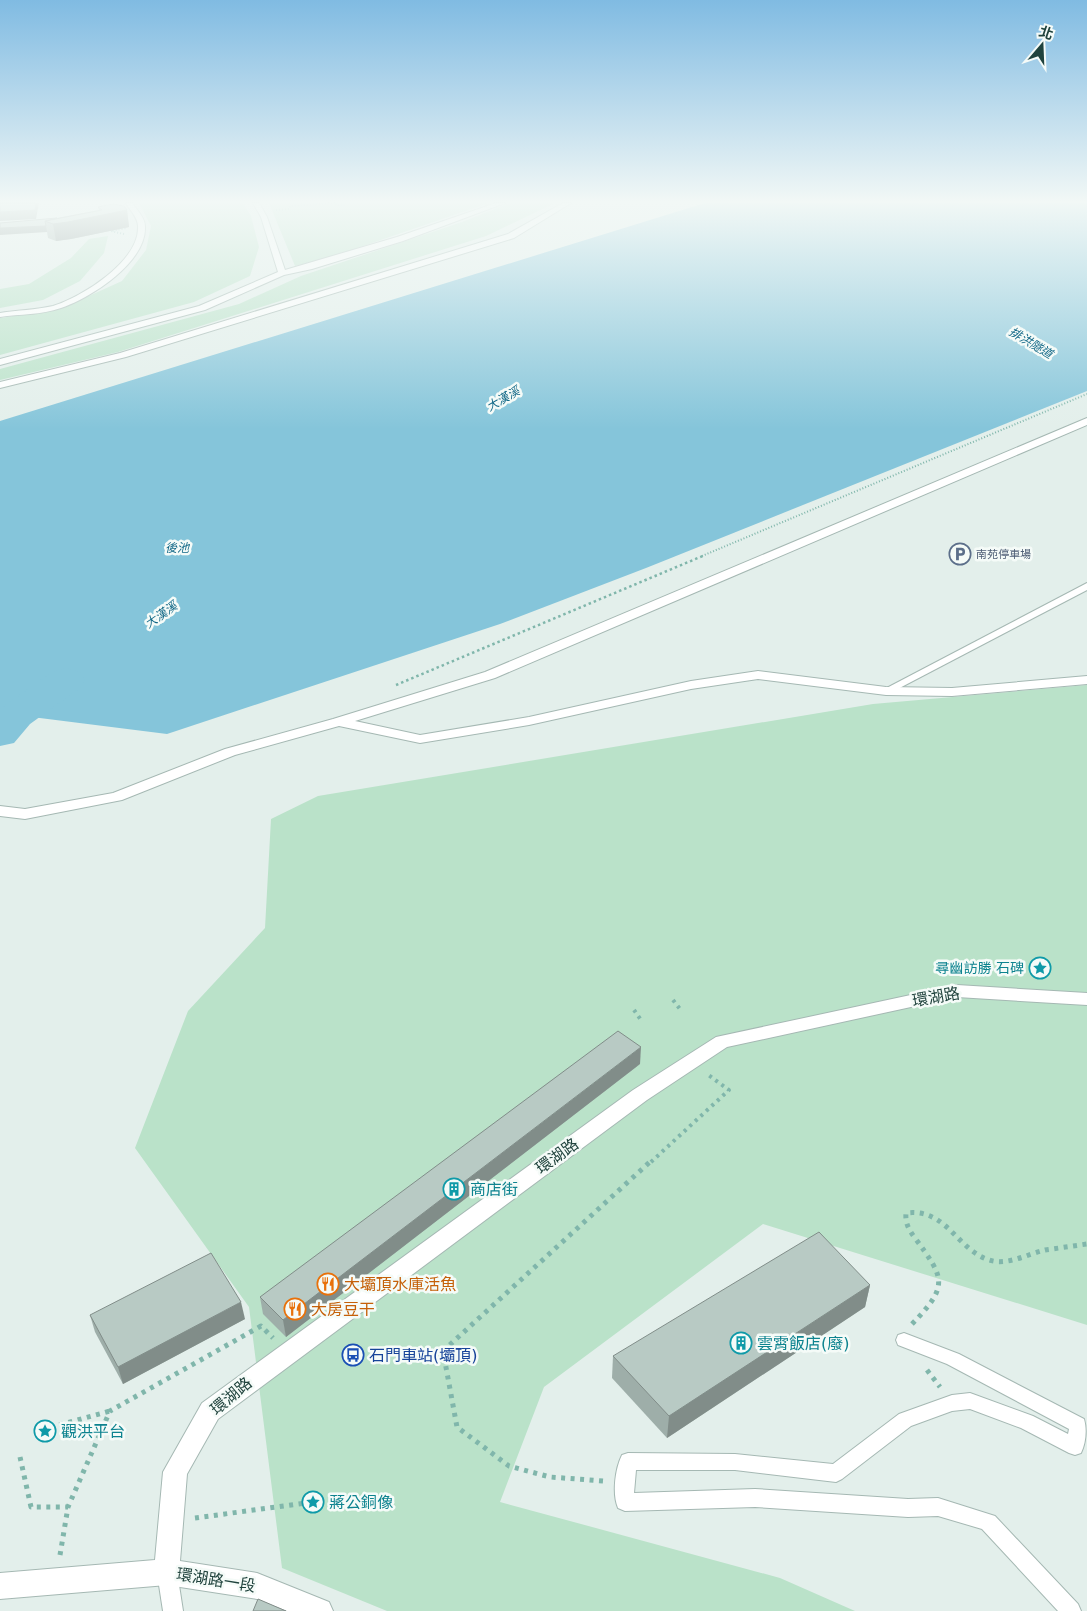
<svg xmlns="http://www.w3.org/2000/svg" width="1087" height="1611" viewBox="0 0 1087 1611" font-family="'DejaVu Sans','Noto Sans TC',sans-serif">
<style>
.green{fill:#bae2c9}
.water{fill:#85c5da}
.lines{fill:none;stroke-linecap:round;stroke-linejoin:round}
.river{fill:#85c5da;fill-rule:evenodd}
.service-casing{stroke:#a5b8b3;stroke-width:2}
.minor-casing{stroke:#a5b8b3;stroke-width:2}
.path-far3{stroke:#80b6ab;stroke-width:2;stroke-dasharray:1 2;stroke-linecap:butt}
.path-far2{stroke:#80b6ab;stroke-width:2.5;stroke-dasharray:2.5 3;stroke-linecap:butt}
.path-far1{stroke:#80b6ab;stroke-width:4;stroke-dasharray:3 4.5;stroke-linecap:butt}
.path{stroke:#80b6ab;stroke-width:5;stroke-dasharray:4 5.5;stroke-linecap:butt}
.service{fill:#fff;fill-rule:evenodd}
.minor{fill:#fff;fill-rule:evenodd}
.wall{fill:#9eaea9}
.shaded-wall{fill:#818d89}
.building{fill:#b8cac4;stroke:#818d89}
.labels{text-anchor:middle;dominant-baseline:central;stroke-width:5;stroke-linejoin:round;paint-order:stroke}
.far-service-label{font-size:11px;fill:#4e5e75;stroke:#f5fbf8;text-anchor:start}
.far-water-label{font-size:12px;font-style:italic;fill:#126887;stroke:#f5fbf8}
.culture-label{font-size:14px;fill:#0d838f;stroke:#f5fbf8;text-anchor:end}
.near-street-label{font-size:16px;fill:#20433d;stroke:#f5fbf8}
.near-culture-label{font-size:16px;fill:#0d838f;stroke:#f5fbf8;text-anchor:start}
.near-food-label{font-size:16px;fill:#c56008;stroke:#f5fbf8;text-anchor:start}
.near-transit-label{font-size:16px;fill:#164399;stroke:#f5fbf8;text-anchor:start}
</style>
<rect width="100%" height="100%" fill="#e3efeb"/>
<g class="green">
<polygon points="139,203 243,203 251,216 259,247 250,276 194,302 0,355 0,318 60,309 122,281 146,250 151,226"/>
<polygon points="269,203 489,203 334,256 295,266"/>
<polygon points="510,203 555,203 486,236 118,352 0,380 0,369 239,304 301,276 462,222"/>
<polygon points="108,236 104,253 80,281 43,300 0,308 0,289 29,284 71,258 89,239"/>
<polygon points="1087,685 1087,1325 763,1224 544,1387 500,1502 780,1578 855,1611 387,1611 282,1568 249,1307 135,1148 188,1011 265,928 271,819 318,796 873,704"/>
</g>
<polygon class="water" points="705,203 1087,203 1087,391 646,568 500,624 167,734 0,713 0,421"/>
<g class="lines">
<polygon class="river" points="66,668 80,672 85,680 80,688 30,724 14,743 0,746 0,709 52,672"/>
<g class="service-casing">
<g id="service">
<polygon points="1087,583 1087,590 890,693 882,693 881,691"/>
<path d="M904,1333L959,1354L1084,1419C1087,1429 1086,1443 1081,1453L1075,1455L1069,1453L1021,1428L970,1409L952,1411L911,1426L842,1479L836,1482L735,1470H636L634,1493L755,1489L908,1499L938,1498L995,1516L1078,1604L1081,1611H1058L982,1529L938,1516L908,1517L755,1507L625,1511L618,1508C612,1494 615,1469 622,1455L628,1453L735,1454L833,1464L899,1414L952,1395L970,1393L1033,1416L1068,1434L1069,1429L947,1364L898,1345L896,1340L898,1335Z"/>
<polygon points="167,1562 174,1565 177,1572 183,1611 163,1611 157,1572 160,1565"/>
</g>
</g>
<g class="minor-casing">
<g id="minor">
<path d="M126,203H132C137,210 145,218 145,226C147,262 91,298 61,308C41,315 20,314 0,317V313C17,310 36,310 53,306C82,297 140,261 138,226C138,218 130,210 126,203Z"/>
<polygon points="253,203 259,203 267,217 285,270 397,237 496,203 505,203 403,241 312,269 284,275 205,310 0,365 0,359 199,306 278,272 261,217"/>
<polygon points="563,203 571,203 514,238 126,357 0,388 0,382 120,353 508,234"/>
<polygon points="1087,418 1087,425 495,678 355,721 420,735 529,717 691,681 758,671 886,687 952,688 1087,676 1087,684 952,696 886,695 758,679 691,689 529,725 420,743 339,726 235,755 122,800 25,819 0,816 0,806 25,809 113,793 225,749 333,719 485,672"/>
<polygon points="957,985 1087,993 1087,1005 957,997 727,1047 647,1100 218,1419 187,1474 180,1561 257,1573 329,1602 333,1611 287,1611 257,1599 167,1585 0,1599 0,1573 155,1560 163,1472 202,1403 633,1090 716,1037"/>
</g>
</g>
<g class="path-far3">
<polyline points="276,210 289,209 290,206 336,203 336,205 345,205"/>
<polyline points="124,234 111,231 126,228"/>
<polyline points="702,556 1087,394"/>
</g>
<polyline class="path-far2" points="396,685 705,555"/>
<g class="path-far1">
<polyline points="673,1000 680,1009"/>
<polyline points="634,1010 641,1020"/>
<polyline points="651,1162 729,1090 707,1074"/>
</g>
<g class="path">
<path d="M912,1324C950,1285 944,1278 915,1238C909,1230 905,1223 906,1213C947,1208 956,1249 989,1260C1007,1266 1028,1254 1045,1250C1059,1248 1073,1246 1087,1244"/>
<polyline points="927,1370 940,1387"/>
<polyline points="41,1430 110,1411"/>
<polyline points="20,1457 31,1507 68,1507"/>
<polyline points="603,1481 550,1477 509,1466 457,1427 443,1351 652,1160"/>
<polyline points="195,1518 313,1502"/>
<polyline points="60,1555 68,1507 110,1411 261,1326 273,1338"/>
</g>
<use href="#service" class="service"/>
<use href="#minor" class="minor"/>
</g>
<g class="wall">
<polygon points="98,207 127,210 129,227 71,239 56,241 48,238 47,232 0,223 57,218 99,210"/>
<polygon points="640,1064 286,1337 263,1314 260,1297"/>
<polygon points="870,1285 865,1307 667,1438 612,1378 613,1356"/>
<polygon points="90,1315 245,1319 123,1384 95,1332"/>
</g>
<g class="shaded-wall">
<polygon points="36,203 39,203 36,219 0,221 0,212"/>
<polygon points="127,210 129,227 71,239 56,241 53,224"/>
<polygon points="46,226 47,232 0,235 0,228"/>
<polygon points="641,1047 640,1064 286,1337 283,1320"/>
<polygon points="870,1285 865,1307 667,1438 669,1416"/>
<polygon points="241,1302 245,1319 123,1384 118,1367"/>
</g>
<g class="building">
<polygon points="0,203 36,203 35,210 0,212"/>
<polygon points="113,204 124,206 127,210 68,222 53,224 45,221 102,210 98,207"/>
<polygon points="57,218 45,221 46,226 0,228 0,223"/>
<polygon points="618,1031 641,1047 283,1320 260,1297"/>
<polygon points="819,1232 870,1285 669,1416 613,1356"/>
<polygon points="211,1253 241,1302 118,1367 90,1315"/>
<polygon points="258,1599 286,1611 253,1611"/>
</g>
<linearGradient id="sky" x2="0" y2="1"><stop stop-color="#80bbe2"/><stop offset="0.47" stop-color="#f2f8f6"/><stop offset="1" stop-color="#f2f8f6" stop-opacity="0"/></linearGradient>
<rect width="1087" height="429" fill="url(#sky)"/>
<defs>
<g id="parking-ring" transform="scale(1.125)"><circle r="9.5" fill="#f5fbf8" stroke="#5c6f8a" stroke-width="1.5"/><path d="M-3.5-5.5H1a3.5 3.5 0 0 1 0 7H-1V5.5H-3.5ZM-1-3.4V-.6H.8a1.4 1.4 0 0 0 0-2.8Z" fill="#5c6f8a"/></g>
<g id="sight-ring" transform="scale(1.125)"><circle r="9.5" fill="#f5fbf8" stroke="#0f9aa8" stroke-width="1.5"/><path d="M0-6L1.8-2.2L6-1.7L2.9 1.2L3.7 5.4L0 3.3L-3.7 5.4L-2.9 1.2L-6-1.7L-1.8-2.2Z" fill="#0f9aa8"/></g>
<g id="building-ring" transform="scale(1.125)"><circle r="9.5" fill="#f5fbf8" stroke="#0f9aa8" stroke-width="1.5"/><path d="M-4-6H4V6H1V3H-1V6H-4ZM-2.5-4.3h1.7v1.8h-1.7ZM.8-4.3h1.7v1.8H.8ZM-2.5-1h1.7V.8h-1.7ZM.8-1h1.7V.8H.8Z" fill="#0f9aa8"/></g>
<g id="restaurant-ring" transform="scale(1.125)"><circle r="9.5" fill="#f5fbf8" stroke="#e8710a" stroke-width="1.5"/><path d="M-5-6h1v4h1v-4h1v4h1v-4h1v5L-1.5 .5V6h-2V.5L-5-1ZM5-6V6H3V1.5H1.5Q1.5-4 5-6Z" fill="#e8710a"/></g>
<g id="bus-ring" transform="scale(1.125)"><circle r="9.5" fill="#f5fbf8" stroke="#1a4fb4" stroke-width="1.5"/><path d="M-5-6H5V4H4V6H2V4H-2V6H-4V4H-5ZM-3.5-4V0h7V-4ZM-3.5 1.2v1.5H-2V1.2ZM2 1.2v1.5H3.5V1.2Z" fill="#1a4fb4"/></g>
</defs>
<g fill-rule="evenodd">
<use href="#parking-ring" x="960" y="554"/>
<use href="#sight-ring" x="1040" y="968"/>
<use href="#building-ring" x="454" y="1189"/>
<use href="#restaurant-ring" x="328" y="1284"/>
<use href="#restaurant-ring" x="295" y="1309"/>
<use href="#building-ring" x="741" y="1343"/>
<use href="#bus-ring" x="353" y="1355"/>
<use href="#sight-ring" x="45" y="1431"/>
<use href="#sight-ring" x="313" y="1502"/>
</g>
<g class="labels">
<g class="far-service-label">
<text x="976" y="554">南苑停車場</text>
</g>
<g class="far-water-label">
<text transform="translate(1031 343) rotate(31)">排洪隧道</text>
<text transform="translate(503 399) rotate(-30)">大漢溪</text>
<text x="177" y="548">後池</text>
<text transform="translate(161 615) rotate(-35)">大漢溪</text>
</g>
<g class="culture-label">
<text x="1024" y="968">尋幽訪勝 石碑</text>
</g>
<g class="near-street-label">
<text transform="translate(936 997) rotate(-10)">環湖路</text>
<text transform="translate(557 1156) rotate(-36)">環湖路</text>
<text transform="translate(231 1396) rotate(-40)">環湖路</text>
<text transform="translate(216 1580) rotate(9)">環湖路一段</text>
</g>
<g class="near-culture-label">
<text x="470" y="1189">商店街</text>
<text x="757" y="1343">雲霄飯店(廢)</text>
<text x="61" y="1431">觀洪平台</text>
<text x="329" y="1502">蔣公銅像</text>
</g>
<g class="near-food-label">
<text x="344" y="1284">大壩頂水庫活魚</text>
<text x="311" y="1309">大房豆干</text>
</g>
<g class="near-transit-label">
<text x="369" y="1355">石門車站(壩頂)</text>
</g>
</g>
<g transform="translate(1042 45) rotate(19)" stroke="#f5fbf8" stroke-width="4" paint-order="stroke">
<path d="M0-4L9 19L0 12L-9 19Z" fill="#20433d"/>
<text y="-8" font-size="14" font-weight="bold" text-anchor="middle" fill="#20433d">北</text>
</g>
</svg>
